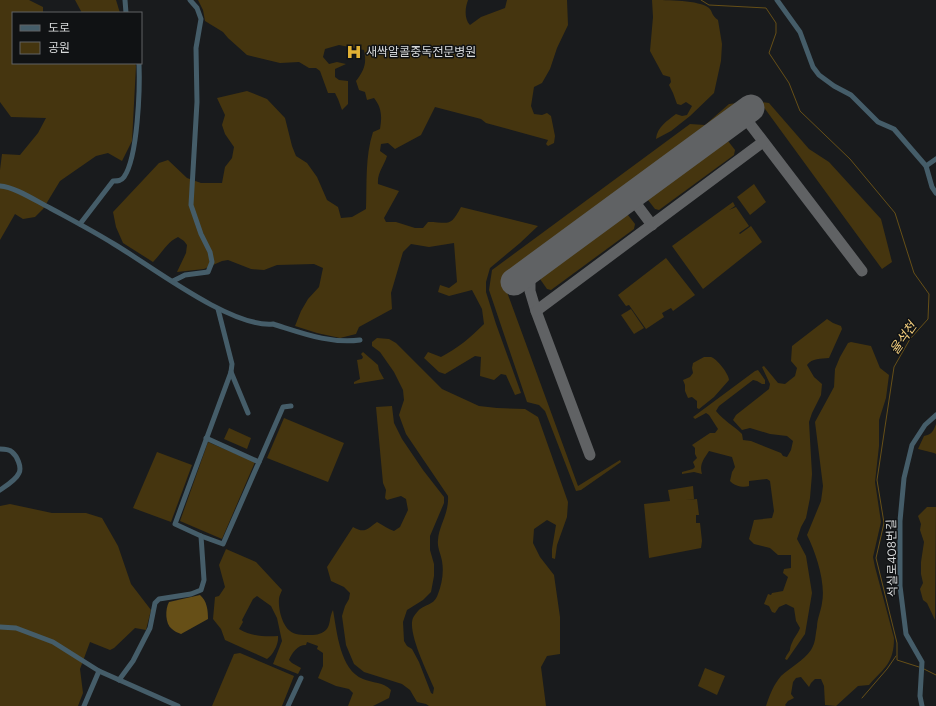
<svg xmlns="http://www.w3.org/2000/svg" width="936" height="706" viewBox="0 0 936 706" font-family="'DM Sans','Noto Sans KR',sans-serif">
<style>
.green{fill:#45350f}
.water{fill:#664f17}
.lines{fill:none;stroke-linecap:round;stroke-linejoin:round}
.stream{stroke:#664f17;stroke-width:1}
.taxiway{stroke:#606264;stroke-width:11}
.runway{stroke:#606264;stroke-width:27}
.minor{stroke:#455d69;stroke-width:5}
.labels{text-anchor:middle;dominant-baseline:central;stroke-width:3;stroke-linejoin:round;paint-order:stroke}
.poi-label{font-size:12px;fill:#d8dadb;stroke:#101214;text-anchor:start}
.street-label{font-size:12px;fill:#d8dadb;stroke:#101214}
.water-label{font-size:13px;font-style:italic;fill:#f2cd7c;stroke:#101214}
</style>
<rect width="100%" height="100%" fill="#191b1d"/>
<g class="green">
<polygon points="0,0 29,0 43,7 43,13 13,13 13,63 135,63 136,66 132,141 122,161 108,153 96,156 60,181 43,209 35,217 23,219 15,214 0,240 0,170 2,154 20,155 38,133 46,118 11,117 0,102"/>
<polygon points="75,0 116,0 120,13 82,13"/>
<path d="M198,0H468C465,8 464,19 470,25L481,17L505,8L507,0H567L568,25L557,48L550,69L542,83L534,87L531,106L534,114L542,115L547,113L551,116L555,136L554,143L548,146L546,144L548,140L486,123L481,119L435,107L421,135L395,149L388,143L381,144L380,151L387,156C384,166 377,173 378,184L399,191L384,218L386,222H396L415,228H423L428,222C449,222 450,228 461,207L538,226L520,243L490,268L486,282V292L496,324L521,393L515,395L506,375L501,374L494,380L480,376L481,357L475,356L445,374L439,372L424,358L428,352L441,357C458,348 470,338 484,324L482,309L472,290L449,296L438,292L440,285L449,288L457,282L454,243L429,247L411,244L403,252L391,293L392,309L359,327L356,334L340,338L317,333L295,326L301,311L308,299L319,287L323,268L314,264L277,265L264,270L251,269L228,260L222,261L204,269L177,272L186,253L187,245L184,241L178,237C167,242 162,253 153,262L123,243L116,227L113,212L159,163L168,160L187,178L201,183H222L225,167L232,158L234,147L225,134L222,125L225,115L217,98L247,91L267,99L285,118L292,146L296,156L307,163L317,177L327,200L338,207L341,218L352,217L366,209C367,184 365,156 373,132L380,129C382,117 382,108 374,98L367,100L365,92L359,90L356,81C364,70 367,64 364,50L339,45L325,49L323,57L329,64L337,62L346,64L335,69V77L339,80L348,81V104L342,110L338,99L335,93H328L320,71L316,68H309L299,62L280,63L247,55L228,38L223,32L205,21L203,10Z"/>
<path d="M652,0C667,0 699,0 709,8C713,12 711,15 718,20L722,44L721,61L714,93L690,116L671,131L656,139C657,127 667,121 676,114L682,116L687,115L692,106L686,102L681,105L677,104L673,93L669,85L671,82L670,77L663,75L650,51L653,17Z"/>
<polygon points="756,101 769,103 809,149 829,162 881,219 892,262 882,269 760,102 741,105 503,281 578,486 620,460 621,462 581,490 576,491 545,411 539,405 527,402 489,290 492,270 690,124 705,125 729,104"/>
<polygon points="723,141 728,141 735,150 734,155 659,210 655,209 648,200 649,196"/>
<polygon points="754,184 766,202 750,215 737,197"/>
<polygon points="733,202 735,206 729,210 736,207 749,226 739,233 740,234 751,226 762,242 703,289 672,246"/>
<polygon points="624,214 628,215 635,224 634,229 551,290 547,289 540,279 541,275"/>
<polygon points="666,258 695,295 673,311 671,308 662,313 664,317 646,329 629,305 626,306 618,295"/>
<polygon points="631,309 644,328 634,334 621,315"/>
<path d="M827,319L833,323L841,326L842,329L829,358C821,359 812,358 807,365L814,377L822,384L821,395L812,413L809,422L812,474L810,498L806,518L801,527L797,539L806,556L812,593L805,634L787,660L785,659C786,655 788,654 790,650C790,649 791,644 792,643C794,637 798,634 800,628L796,621L794,608L786,604L779,607L775,613L772,612L769,606L764,604L768,594L771,595L772,593L783,591L788,577L783,573L784,569L791,568V555H778L770,548L754,544L749,539L754,520L772,518L774,511L770,481L767,479L749,481V486C744,488 734,486 730,481L732,472L735,467L732,457L709,451C704,459 699,464 702,474L694,472L682,474V472L693,469L695,467L693,462L697,458L695,454V448L692,445L710,433H715L718,429L709,415L706,413L695,419L693,417L755,371L758,370L765,380V384H762L757,381L753,380L719,406L716,411C724,421 733,425 742,434L743,440L751,441L781,453L783,456L787,457L791,450L793,441L787,436L770,434L750,428L742,430L733,420L736,415L769,389L770,384L762,367L764,366L778,383L785,384L795,376L797,368L791,361L792,346Z"/>
<path d="M377,338L389,339L396,343L442,389L479,406L497,408L525,409L538,417L568,502L567,517L557,545L555,559L552,558V549L556,525L547,520L534,529L533,543L540,557L554,575L560,617V654L547,656L541,667L546,706H429L426,704L417,702L410,690L402,684L364,672L354,664L346,645L342,616L345,606L349,599L350,593L344,587L331,581L327,567L353,527C365,534 367,529 377,522C383,525 388,529 394,531L400,527L408,510L406,499L401,496L387,500L385,498L386,490L383,483L376,407L392,406L394,423L402,439L423,470L444,497V503L430,536V550L434,564V576L431,592L423,600L407,610L403,622L404,641L407,646L412,649L419,662L431,693L433,694L434,688C428,674 407,632 413,618C414,616 416,613 418,611C426,603 434,606 438,594C442,584 444,572 442,561C441,554 437,548 438,540C439,525 449,514 448,496L406,434L399,415L404,400L403,390L394,372L380,352L372,346V342Z"/>
<path d="M851,342L871,346L880,368L889,375L886,398L879,420V446L875,482L881,522L873,557L875,567L894,638C894,663 885,667 869,685L858,686L836,706L825,705L824,686L821,679H815L811,683L809,687L801,677L796,678L793,682L791,694L794,698L788,701L785,705L786,706H766C769,696 774,684 781,676C791,667 803,661 811,650C816,642 815,636 817,627C817,619 821,611 822,603C826,583 816,553 807,535L821,501L823,486L815,422L834,387L835,369L840,357L848,343Z"/>
<polygon points="363,352 378,365 379,370 384,379 354,384 354,382 360,379 357,360 362,359 363,357 361,354"/>
<path d="M704,357C707,357 709,357 711,357C717,359 729,374 729,380L714,397L699,409L697,408V401L692,397L688,398L685,391V385L683,380L690,377L693,373L692,368L693,363Z"/>
<polygon points="284,418 344,443 328,482 267,458"/>
<path d="M936,424V454L934,453L918,449L924,436C932,434 933,432 936,424Z"/>
<polygon points="229,428 251,438 247,449 224,439"/>
<polygon points="208,442 255,462 222,539 180,521"/>
<polygon points="157,452 192,465 171,522 133,508"/>
<polygon points="693,486 694,499 685,500 697,499 699,515 696,515 696,523 700,523 702,541 701,548 649,558 644,504 670,501 668,490"/>
<polygon points="10,504 52,513 86,513 102,518 118,546 131,584 151,610 146,630 135,628 114,648 110,650 90,642 80,669 83,693 78,706 0,706 0,506"/>
<polygon points="927,507 936,507 935,620 927,603 923,600 920,589 923,583 921,574 921,562 924,542 920,530 921,524 918,516"/>
<path d="M226,549L256,562L282,590C281,593 279,596 279,599C278,608 282,625 290,631C294,635 303,635 308,635C315,635 320,635 326,630C331,625 329,617 333,610C337,632 340,670 363,679C372,683 384,682 391,690L389,698L373,706H348L353,693L349,689L336,686L318,678L323,666V653L317,649L318,646L307,642L306,645C297,645 292,653 289,660L292,663L301,668L298,674L273,664L282,641L277,618L271,606L257,596L253,599L242,620L243,622L239,629C251,636 264,637 278,636C279,644 273,655 267,659L225,640L221,629L213,619L215,597L219,596L225,587L219,565Z"/>
<polygon points="240,653 294,676 282,706 212,706 234,654"/>
<polygon points="705,668 725,676 717,695 698,686"/>
</g>
<path class="water" d="M200,595C207,601 208,610 208,619L181,634C178,633 174,631 172,629C165,624 165,609 169,602Z"/>
<g class="lines">
<g class="stream">
<polyline points="701,0 709,5 766,8 776,23 776,33 769,53 789,83 800,111 850,159 895,213 914,273 929,294 928,319 910,339 894,367 877,480 884,523 876,558 897,643 897,660 919,667"/>
<polyline points="924,669 936,675"/>
<polyline points="862,698 887,669 896,656"/>
</g>
<g class="taxiway">
<polyline points="743,115 862,271"/>
<polyline points="631,197 652,225"/>
<polyline points="530,270 530,291 536,311 590,455"/>
<polyline points="536,311 763,142"/>
</g>
<polyline class="runway" points="514,282 751,108"/>
<g class="minor">
<polyline points="125,0 126,13"/>
<polyline points="777,0 800,32 813,67 819,75 834,86 851,95 878,122 894,129 926,166 932,187 936,193"/>
<polyline points="926,166 936,159"/>
<path d="M0,186C15,187 36,201 50,208C72,220 93,231 114,244C151,266 231,328 273,324C302,333 330,344 360,340"/>
<path d="M80,224L113,181C118,181 121,181 124,177C138,157 140,88 139,63"/>
<polyline points="173,281 185,275 208,272 212,262 210,252 201,234 191,205 197,102 196,48 201,19 197,8 190,0"/>
<polyline points="231,372 248,413"/>
<path d="M0,449C4,449 9,449 12,452C17,456 22,467 19,473C16,480 6,486 0,490"/>
<polyline points="259,462 283,407 291,406"/>
<polyline points="201,536 223,544 259,462 206,438"/>
<polyline points="0,627 16,628 53,642 99,671 178,706"/>
<polyline points="119,680 133,661 150,628 155,603 159,599 191,594 201,590 204,580 201,536 175,524 231,372 232,364 218,309"/>
<polyline points="84,706 99,671"/>
<polyline points="288,706 301,678"/>
<polyline points="922,706 920,696 922,662 906,634 900,586 900,521 904,478 912,445 925,425 936,415"/>
</g>
</g>
<defs>
<g id="hospital-bare" transform="scale(1.2)"><path d="M-5-5h3v3.5h4V-5h3V5h-3V1.5h-4V5h-3Z" fill="#e0b034" stroke="#101214" stroke-width="2.5" paint-order="stroke"/></g>
</defs>
<g fill-rule="evenodd">
<use href="#hospital-bare" x="354" y="52"/>
</g>
<g class="labels">
<g class="poi-label">
<text x="366" y="52">새싹알콜중독전문병원</text>
</g>
<g class="street-label">
<text transform="translate(892 558) rotate(-91)">석실로408번길</text>
</g>
<g class="water-label">
<text transform="translate(903 338) rotate(-55)">율석천</text>
</g>
</g>
<rect x="12" y="12" width="130" height="52" fill="#101214" stroke="#606264"/>
<rect x="20" y="25" width="20" height="6" fill="#455d69" stroke="#606264"/>
<text x="48" y="32" font-size="12" fill="#d8dadb">도로</text>
<rect x="20" y="42" width="20" height="12" fill="#45350f" stroke="#606264"/>
<text x="48" y="52" font-size="12" fill="#d8dadb">공원</text>
</svg>
